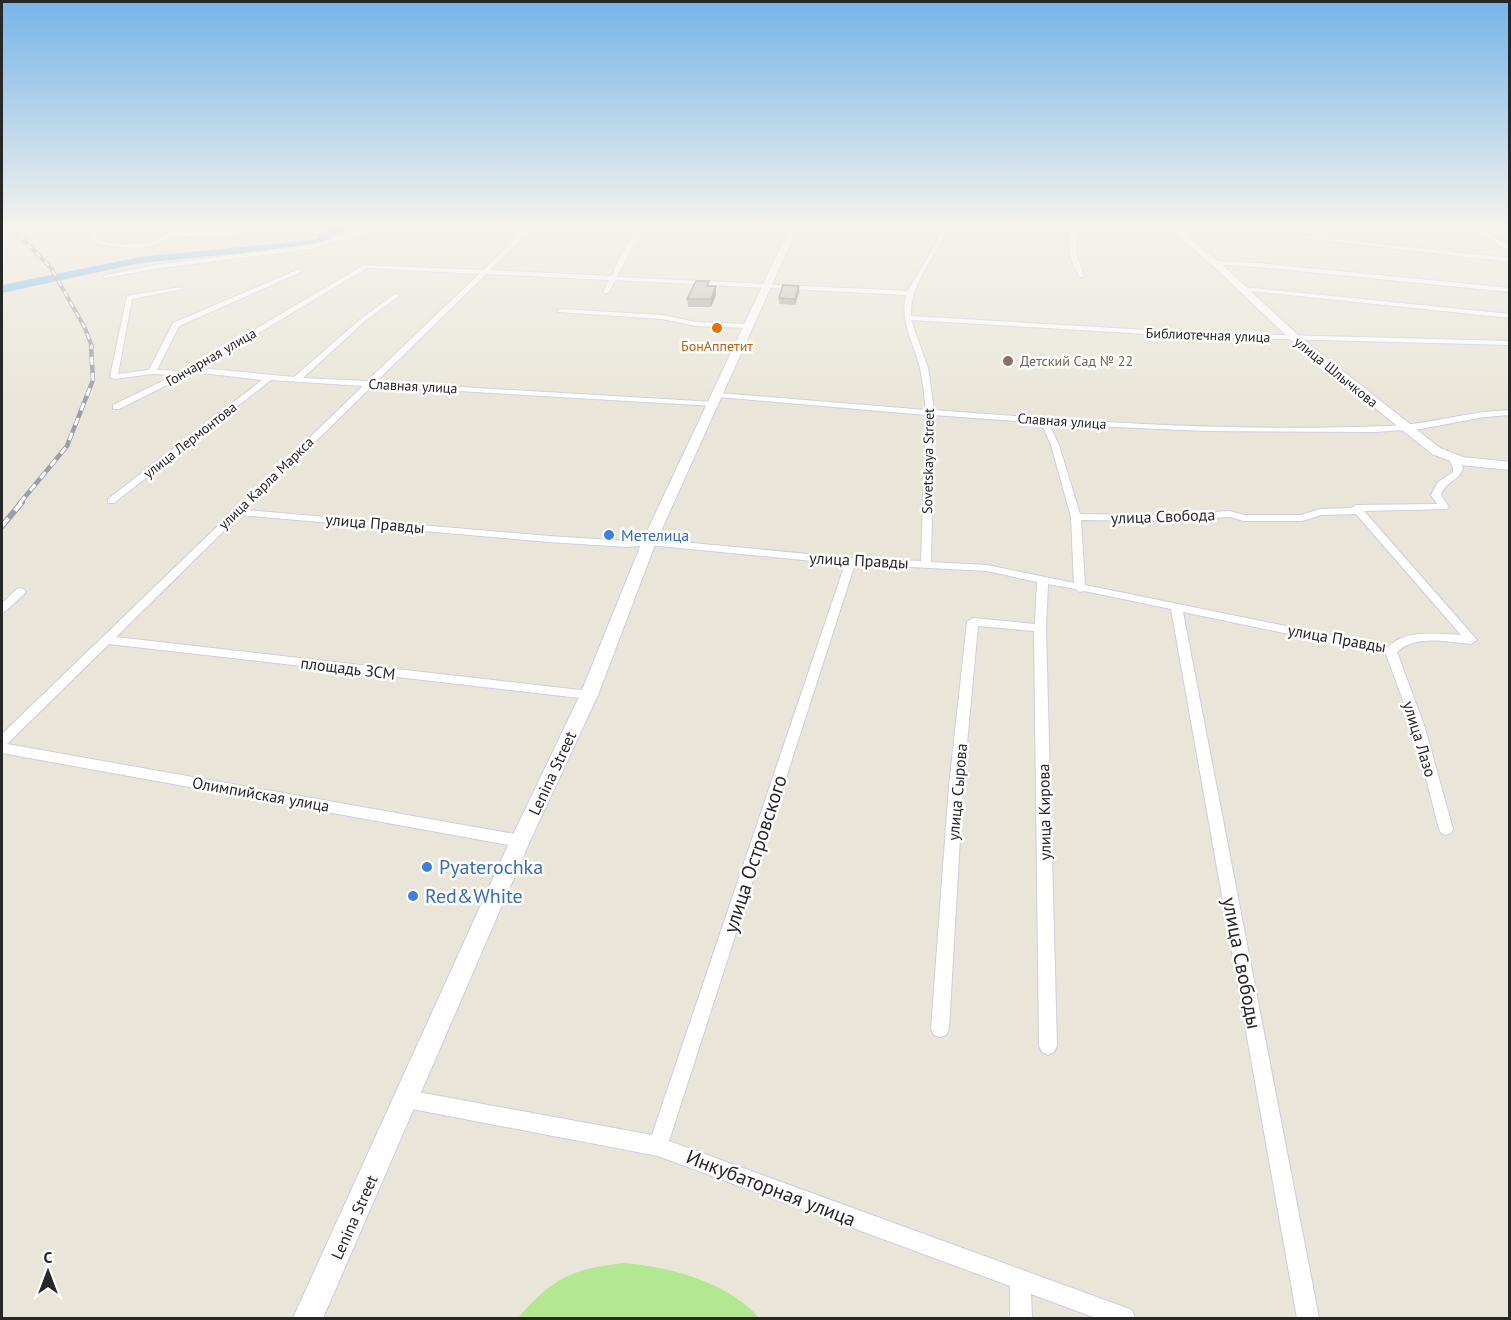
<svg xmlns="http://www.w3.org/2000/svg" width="1511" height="1320" viewBox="0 0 1511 1320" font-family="'PT Sans',sans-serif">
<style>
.pitch{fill:#b3e791}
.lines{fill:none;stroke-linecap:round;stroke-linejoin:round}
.river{fill:#6cb3ea;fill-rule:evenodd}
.street-casing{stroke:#cecee0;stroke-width:2}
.secondary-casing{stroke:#cecee0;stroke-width:2}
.street{fill:#fff;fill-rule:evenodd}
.secondary{fill:#fff;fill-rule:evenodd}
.rail-far2-casing{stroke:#9c9cb1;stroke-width:4}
.rail-far1-casing{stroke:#9c9cb1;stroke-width:4.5}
.rail-casing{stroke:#9c9cb1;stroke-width:6}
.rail-far2{stroke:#fff;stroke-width:2;stroke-dasharray:6;stroke-linecap:butt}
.rail-far1{stroke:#fff;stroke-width:3;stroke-dasharray:8;stroke-linecap:butt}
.rail{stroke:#fff;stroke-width:4;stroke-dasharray:10;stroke-linecap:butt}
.wall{fill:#a9a69e}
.shaded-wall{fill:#898781}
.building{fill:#c4c1b8;stroke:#898781;stroke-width:1.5}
.food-dot{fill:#e8710a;stroke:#fff;stroke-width:2}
.education-dot{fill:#8d6e63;stroke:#fff;stroke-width:2}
.shop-dot{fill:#3f7fe0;stroke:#fff;stroke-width:2}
.labels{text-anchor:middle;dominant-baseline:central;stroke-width:5;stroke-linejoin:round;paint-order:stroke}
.far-street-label{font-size:14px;fill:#272727;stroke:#fff}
.far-food-label{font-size:14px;fill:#c56008;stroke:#fff}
.far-education-label{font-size:14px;fill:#785e54;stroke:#fff;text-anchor:start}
.street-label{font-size:16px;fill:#272727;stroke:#fff}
.shop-label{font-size:16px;fill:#366cbe;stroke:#fff;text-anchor:start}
.near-street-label{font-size:20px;fill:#272727;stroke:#fff}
.near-shop-label{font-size:20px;fill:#366cbe;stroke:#fff;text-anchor:start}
</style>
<rect width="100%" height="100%" fill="#e9e5d8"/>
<path class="pitch" d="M624,1263C670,1267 728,1282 759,1318H518C552,1278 572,1269 624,1263Z"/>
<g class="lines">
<polygon class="river" points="334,227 349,227 330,236 332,239 331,241 314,246 140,263 2,293 2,285 140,257 313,240 319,238 317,235"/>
<g class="street-casing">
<g id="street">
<polygon points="90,227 96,227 97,240 116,244 141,244 153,242 165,234 184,227 193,227 179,233 309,228 209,237 172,237 157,244 141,248 116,247 92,242"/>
<polygon points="374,227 388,227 312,249 154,269 105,278 102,276 154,265 312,245"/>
<path d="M528,227H534L490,270L611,276L626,246L642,227H648L632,247L617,277L908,291L936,243L942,227H948C937,256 909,284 911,316L1198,333L1510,341V345L1198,337L911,320L928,368L934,410C1085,422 1237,432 1388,426C1429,425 1468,411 1510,410V415L1484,417L1420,429L1374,432L1205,431L1049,424L1059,445L1080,514L1163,515L1230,511L1244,515H1301L1320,509L1351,508L1356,505L1437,504L1431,495L1438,482L1453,472V468L1449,459L1451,457H1457L1463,468C1460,480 1445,482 1441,495L1449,507L1447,509L1364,511L1477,640L1471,644C1449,642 1414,634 1397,652L1425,728L1453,829L1451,833L1446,835L1441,833L1439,829L1413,728L1386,654L1183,612L1319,1318H1297L1171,609L1084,591L1080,592L1075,589L1048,584L1046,628L1057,1046L1054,1052L1048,1055L1042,1052L1039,1046L1034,631L978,626L963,786L949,1029L946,1035L940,1037L934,1035L931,1029L949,786L967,622L973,618L1035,624L1037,582L987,571L855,564L669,1141L1124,1307L1132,1310L1135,1318H1096L1031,1294L1032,1318H1010V1286L658,1156L407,1108L400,1106L398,1099L400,1092L407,1090L652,1135L845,564L649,545L627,547L549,542L240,515L116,637L589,691L595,695L589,699L109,644L7,744L520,835L525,837L527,841L525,845L520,847L2,753V734L363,386L271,380L114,503H108V499L262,380L193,372L119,409H113V405L175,375L152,374L114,379L110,377L127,296L181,287L184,289L132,299L118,374L149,370L173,323L297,270H301V272L179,326L157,370L181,371L189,368L364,265L483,270ZM367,268L479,274L367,381L303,378L366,320L399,296V294H395L362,318L294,377L200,368ZM486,274L609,280L603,292L606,294L609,292L615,280L906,295C900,324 913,340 920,368C923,381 924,396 926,410L719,393L715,395L719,397L926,415L921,561L851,558L649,539L627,541L549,536L246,510L372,386L714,406L718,404L714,402L376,382ZM934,415L1041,423L1051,445L1071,517L1074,583L987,565L931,562ZM1356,514L1461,635C1438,634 1406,629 1388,647L1085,585L1081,520L1163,521L1230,517L1244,521H1302L1321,515Z"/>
<path d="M1068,227H1074L1078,236L1076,251L1084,277H1080C1075,268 1069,258 1069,247C1069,238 1072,236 1068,227Z"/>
<polygon points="1206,227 1225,227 1510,258 1510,262"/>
<polygon points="1470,227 1510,231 1510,235 1487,233 1510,247 1510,252"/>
<polygon points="1215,261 1257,263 1510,288 1510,292 1257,267 1213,264"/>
<polygon points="1242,287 1510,314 1510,318 1240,290 1239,289"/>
<polygon points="560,309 662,315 696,322 750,324 754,326 750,328 696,326 662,319 558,312 557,311"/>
<polygon points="21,588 26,591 25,593 6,611 2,612 2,603 17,589"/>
</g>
</g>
<g class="secondary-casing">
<g id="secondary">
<polygon points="790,227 798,227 656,542 598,695 530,841 323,1318 293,1318 510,841 580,695 642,542"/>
<polygon points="1167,227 1176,227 1218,261 1299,336 1440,448 1463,457 1510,462 1510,470 1461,465 1432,454 1291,340 1212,265"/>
</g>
</g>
<use href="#street" class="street"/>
<use href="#secondary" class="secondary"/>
<g class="rail-far2-casing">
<polyline id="rail-far2" points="11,227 51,268 85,328 92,347"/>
</g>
<g class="rail-far1-casing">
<polyline id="rail-far1" points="20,503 67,446 93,380 91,346"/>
</g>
<g class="rail-casing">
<polyline id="rail" points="2,526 22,502"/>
</g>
<use href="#rail-far2" class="rail-far2"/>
<use href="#rail-far1" class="rail-far1"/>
<use href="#rail" class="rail"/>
</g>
<g class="wall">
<polygon points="709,281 709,286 716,295 711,307 688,307 687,299"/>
<polygon points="799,286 799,292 795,305 779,304 779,298"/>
</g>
<g class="shaded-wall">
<polygon points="716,286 716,295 711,307 711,299"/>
<polygon points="799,286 799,292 795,305 795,299"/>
</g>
<g class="building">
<polygon points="696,281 709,281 707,286 716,286 711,299 687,299"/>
<polygon points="783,285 799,286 795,299 779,298"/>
</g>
<linearGradient id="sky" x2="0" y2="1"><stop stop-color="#76b4e9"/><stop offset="0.55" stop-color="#f5f3ed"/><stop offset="1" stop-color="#f5f3ed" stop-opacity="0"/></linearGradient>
<rect width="1511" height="412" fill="url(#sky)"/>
<circle class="food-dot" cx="717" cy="328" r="6"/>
<circle class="education-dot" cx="1008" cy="361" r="6"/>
<g class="shop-dot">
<circle cx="609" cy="535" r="6"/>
<circle cx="427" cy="867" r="6"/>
<circle cx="413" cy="896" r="6"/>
</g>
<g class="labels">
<g class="far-street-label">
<text transform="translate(1208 335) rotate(2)">Библиотечная улица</text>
<text transform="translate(211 357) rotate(-30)">Гончарная улица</text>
<text transform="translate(1336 372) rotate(39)">улица Шлычкова</text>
<text transform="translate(413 386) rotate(3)">Славная улица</text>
<text transform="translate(1062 421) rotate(4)">Славная улица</text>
<text transform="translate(190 440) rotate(-38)">улица Лермонтова</text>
<text transform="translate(928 461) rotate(-89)">Sovetskaya Street</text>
<text transform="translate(266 483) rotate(-44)">улица Карла Маркса</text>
</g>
<g class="far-food-label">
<text x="717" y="346">БонАппетит</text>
</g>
<g class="far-education-label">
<text x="1020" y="361">Детский Сад № 22</text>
</g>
<g class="street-label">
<text transform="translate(1163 516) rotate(-2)">улица Свобода</text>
<text transform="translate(375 523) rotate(5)">улица Правды</text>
<text transform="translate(859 560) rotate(3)">улица Правды</text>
<text transform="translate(1337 638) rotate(10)">улица Правды</text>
<text transform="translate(348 668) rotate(7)">площадь ЗСМ</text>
<text transform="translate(1420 739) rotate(73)">улица Лазо</text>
<text transform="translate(552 773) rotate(-65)">Lenina Street</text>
<text transform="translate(957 792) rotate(-85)">улица Сырова</text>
<text transform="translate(261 794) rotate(10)">Олимпийская улица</text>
<text transform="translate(1044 812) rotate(-91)">улица Кирова</text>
<text transform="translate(354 1217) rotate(-66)">Lenina Street</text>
</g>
<g class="shop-label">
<text x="621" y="535">Метелица</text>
</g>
<g class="near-street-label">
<text transform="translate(755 854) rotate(-72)">улица Островского</text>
<text transform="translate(1242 963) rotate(79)">улица Свободы</text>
<text transform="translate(771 1188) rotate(21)">Инкубаторная улица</text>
</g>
<g class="near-shop-label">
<text x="439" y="867">Pyaterochka</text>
<text x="425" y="896">Red&amp;White</text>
</g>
</g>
<rect width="1511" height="1320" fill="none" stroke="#272727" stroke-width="6"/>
<g transform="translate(48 1272)" stroke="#ffffff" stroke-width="4.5" paint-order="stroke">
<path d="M0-4.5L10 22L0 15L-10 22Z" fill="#272727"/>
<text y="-9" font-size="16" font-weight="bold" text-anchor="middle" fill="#272727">С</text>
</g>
</svg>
